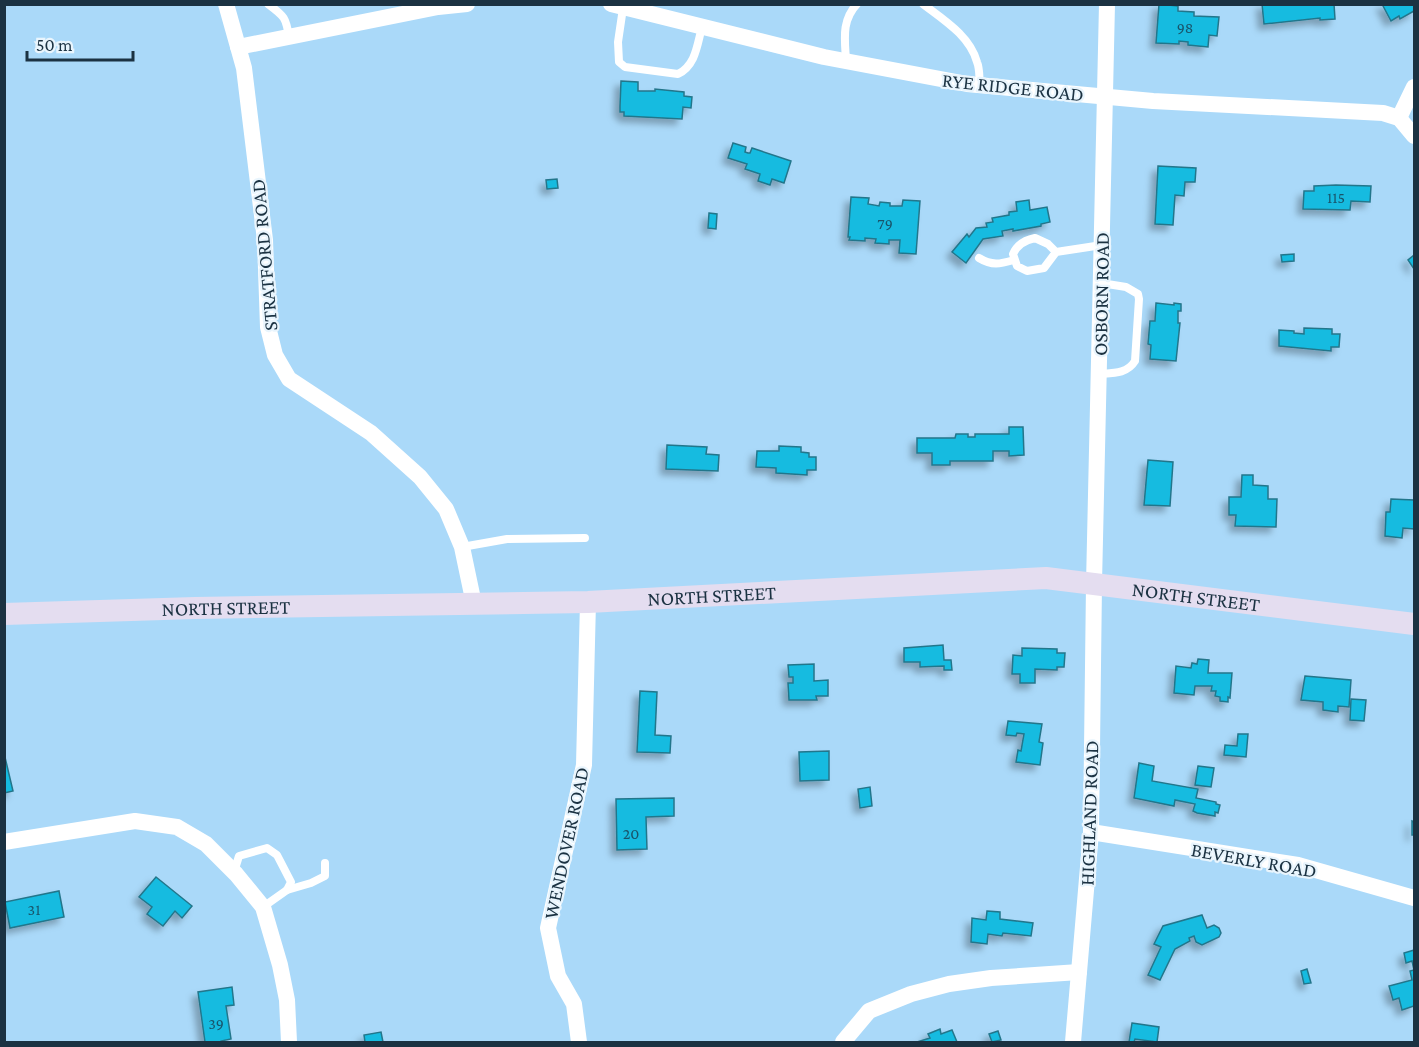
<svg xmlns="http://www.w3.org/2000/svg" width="1419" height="1047" viewBox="0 0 1419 1047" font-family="'Crimson Pro',serif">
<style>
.building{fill:#14bbe0;stroke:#24768b;stroke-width:1.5;filter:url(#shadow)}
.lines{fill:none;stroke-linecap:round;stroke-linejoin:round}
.service{stroke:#fff;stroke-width:8}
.minor{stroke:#fff;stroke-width:16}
.secondary{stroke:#e4ddf0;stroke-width:22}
.labels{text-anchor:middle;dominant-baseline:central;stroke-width:4.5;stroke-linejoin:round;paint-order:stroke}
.number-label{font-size:16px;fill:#19546a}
.street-label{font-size:20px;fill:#1b3242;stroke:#e9f5fd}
</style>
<defs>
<filter id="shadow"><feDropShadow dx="-5.5" dy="5.5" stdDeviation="3" flood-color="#0004"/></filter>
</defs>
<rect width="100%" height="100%" fill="#aad9f9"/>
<g class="building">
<polygon points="1159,4 1178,6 1178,11 1194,12 1194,16 1219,17 1217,36 1209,35 1208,47 1188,45 1188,42 1179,41 1179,44 1156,43"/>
<polygon points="1262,4 1334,4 1335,19 1320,20 1320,18 1264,24"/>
<polygon points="1382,4 1414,4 1414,11 1400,19 1399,16 1391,21"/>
<polygon points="621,81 638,82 638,91 655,91 655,89 684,92 684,96 692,97 691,108 683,107 682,119 624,116 624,112 620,112 620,106"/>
<polygon points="733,143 746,147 745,152 748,153 750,153 752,148 791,161 784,183 772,179 770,185 758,181 760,174 745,169 747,164 728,158"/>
<polygon points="1158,166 1196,168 1195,182 1185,182 1184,196 1175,195 1173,225 1155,224"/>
<polygon points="557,179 558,188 547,189 546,180"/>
<polygon points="1336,185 1371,186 1370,202 1351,201 1350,210 1303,209 1304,191 1314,191 1314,186"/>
<polygon points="851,197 869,198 868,204 879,206 880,202 890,203 890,206 902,206 903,200 920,201 916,254 899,253 900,240 889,240 889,244 875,243 876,239 865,238 865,241 849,240 850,237 848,237"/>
<polygon points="1029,200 1030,210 1047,207 1050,222 1041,224 1041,226 1013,231 1013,229 1002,231 1003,236 983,239 966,263 952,252 967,234 969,237 976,228 987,227 986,223 993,222 992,218 1009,215 1009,212 1017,211 1016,202"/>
<polygon points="709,213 717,214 716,229 708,228"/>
<polygon points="1294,254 1294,261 1282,262 1281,255"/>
<polygon points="1414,255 1414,269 1408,260"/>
<polygon points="1156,303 1174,305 1174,303 1181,304 1181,311 1178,311 1178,323 1180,323 1176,361 1150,359 1151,345 1148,344 1150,321 1155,321"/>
<polygon points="1304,328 1332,329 1332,334 1340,334 1339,347 1331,347 1331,351 1279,346 1279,330 1294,331 1294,333 1304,334"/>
<polygon points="1009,427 1023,427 1024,455 1009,456 1009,451 993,451 993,461 950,461 950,465 932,465 932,453 917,453 917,438 955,438 956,434 968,434 968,437 975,437 975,434 1009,434"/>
<polygon points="667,445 707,447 706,454 719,455 718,471 666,469"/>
<polygon points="779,446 801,447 801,452 809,453 809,457 816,457 816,470 807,470 807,475 776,473 776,468 756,467 757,451 779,451"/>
<polygon points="1148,460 1173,462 1170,506 1144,505"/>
<polygon points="1242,475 1253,475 1253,485 1268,486 1268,499 1277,499 1276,527 1235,526 1236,515 1229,515 1229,497 1241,497"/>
<polygon points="1391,499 1414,500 1414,529 1403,528 1402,538 1385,536 1386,512 1390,512"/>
<polygon points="943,645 944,660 951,660 952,670 944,670 944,666 920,667 920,662 904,662 904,648"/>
<polygon points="1022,648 1057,649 1057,653 1065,653 1064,667 1057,667 1057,670 1035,669 1035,683 1020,683 1020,674 1012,674 1013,655 1022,656"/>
<polygon points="1198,659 1209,660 1208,673 1232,673 1230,698 1228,697 1228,702 1220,701 1220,697 1215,696 1216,691 1211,691 1212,686 1195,686 1194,695 1174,693 1176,666 1191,668 1192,663 1197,664"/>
<polygon points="814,664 814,681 828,680 828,696 816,696 817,700 789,700 788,683 793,683 793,677 789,677 788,665"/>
<polygon points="1305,676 1351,680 1349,707 1338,706 1338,712 1323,710 1323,702 1301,700"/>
<polygon points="640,691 657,692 655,735 671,736 670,753 637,752"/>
<polygon points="1351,699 1366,700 1364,721 1350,720"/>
<polygon points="1008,721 1042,724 1039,742 1043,743 1040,765 1016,762 1018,750 1021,751 1024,734 1017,733 1016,736 1006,735"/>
<polygon points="1238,734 1248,734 1246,757 1224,755 1225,745 1237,746"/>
<polygon points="829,751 829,780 800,781 799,752"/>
<polygon points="4,753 13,791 4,793"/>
<polygon points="1139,763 1154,766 1152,781 1198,789 1196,798 1216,802 1216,804 1220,805 1218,813 1215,812 1215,816 1197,813 1193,811 1195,804 1175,800 1174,806 1134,798"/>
<polygon points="1198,766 1214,768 1211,787 1195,785"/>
<polygon points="870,787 872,806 860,808 858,789"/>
<polygon points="674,798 674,816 646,817 647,849 617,850 616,799"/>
<polygon points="1412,821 1414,822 1414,835 1412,835"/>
<polygon points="156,877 192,906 182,918 175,911 163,926 147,914 152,907 139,897"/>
<polygon points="59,891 64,917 10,928 5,902"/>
<polygon points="987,911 1000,912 1000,919 1033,923 1031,936 1003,933 1002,936 988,934 987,944 971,942 972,918 986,920"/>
<polygon points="1202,915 1207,928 1214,925 1219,928 1221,933 1219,937 1202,945 1196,942 1194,936 1189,938 1190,941 1175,949 1160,980 1148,975 1161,947 1154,944 1163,926"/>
<polygon points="1414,950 1414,1006 1402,1010 1399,998 1393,1000 1389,986 1412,980 1410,971 1414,970 1412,961 1406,963 1404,953"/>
<polygon points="1307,969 1311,983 1304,984 1301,971"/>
<polygon points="232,987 234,1005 226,1006 231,1039 221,1041 221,1042 205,1042 198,992"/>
<polygon points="1132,1023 1159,1027 1157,1042 1135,1039 1134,1042 1129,1042"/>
<polygon points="940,1029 941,1034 952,1030 957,1042 917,1042 930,1038 928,1034"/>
<polygon points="998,1031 1001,1040 992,1042 989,1034"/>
<polygon points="381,1032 383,1042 365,1042 364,1035"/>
</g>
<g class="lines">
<g class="service">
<path d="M268,4C284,16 286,17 289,37"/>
<path d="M923,4C944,20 970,36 977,62C980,69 979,78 980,85"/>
<path d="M623,8L618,42L619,62L625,67L678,74C696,65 697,45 702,27"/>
<path d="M846,61C845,40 841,21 857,4"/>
<path d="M1056,252L1044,268L1027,271L1017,266L1013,254C1017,245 1025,240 1035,238L1048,244L1056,252L1102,245"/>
<path d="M979,258C992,266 1000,264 1014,260"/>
<path d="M1099,374C1113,373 1127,374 1135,361L1139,299L1138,294L1126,287L1101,283"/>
<polyline points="462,547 507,539 585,538"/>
<polyline points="234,872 239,856 267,848 277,855 291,882 287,890 263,907"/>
<polyline points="287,890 311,883 325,876 325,863"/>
</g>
<g class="minor">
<polyline points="226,4 244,68 265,240 268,327 275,355 289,379 371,433 420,477 446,509 462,547 474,604"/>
<polyline points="611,4 824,57 967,84 1153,101 1383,113 1399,118 1414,136"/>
<polyline points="238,47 438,7 467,4"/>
<polyline points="1399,118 1414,87"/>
<polyline points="1091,832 1298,865 1414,898"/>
<polyline points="4,842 135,821 177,827 206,844 236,874 263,907 280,965 287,1000 289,1042"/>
<polyline points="579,1042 574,1004 558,976 548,928 584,765 588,602"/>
<polyline points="843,1042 869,1011 911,994 949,984 991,978 1079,972"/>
<polyline points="1073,1042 1091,832 1094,584 1107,4"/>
</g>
<path class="secondary" id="s1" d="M4,614L195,608L588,602L1046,578L1414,624"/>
</g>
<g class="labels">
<g class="number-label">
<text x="1185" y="27">98</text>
<text x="1336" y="197">115</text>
<text x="885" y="223">79</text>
<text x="631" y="833">20</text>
<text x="34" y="909">31</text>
<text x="216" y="1023">39</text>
</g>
<g class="street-label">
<text transform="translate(1013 87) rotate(6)">RYE RIDGE ROAD</text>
<text transform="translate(264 255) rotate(-95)">STRATFORD ROAD</text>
<text transform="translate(1101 294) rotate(-89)">OSBORN ROAD</text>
<text stroke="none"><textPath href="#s1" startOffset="708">NORTH STREET</textPath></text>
<text stroke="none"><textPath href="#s1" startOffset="1194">NORTH STREET</textPath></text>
<text stroke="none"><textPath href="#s1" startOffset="222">NORTH STREET</textPath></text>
<text transform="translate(1089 813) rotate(-88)">HIGHLAND ROAD</text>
<text transform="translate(566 843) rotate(-78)">WENDOVER ROAD</text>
<text transform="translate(1254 860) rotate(10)">BEVERLY ROAD</text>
</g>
</g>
<rect width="1419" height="1047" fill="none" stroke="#1b3242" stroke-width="12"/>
<path d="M27 51v9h106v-9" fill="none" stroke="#1b3242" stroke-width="3"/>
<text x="36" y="51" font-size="18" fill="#1b3242" stroke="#e9f5fd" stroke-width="4.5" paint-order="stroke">50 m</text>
</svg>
